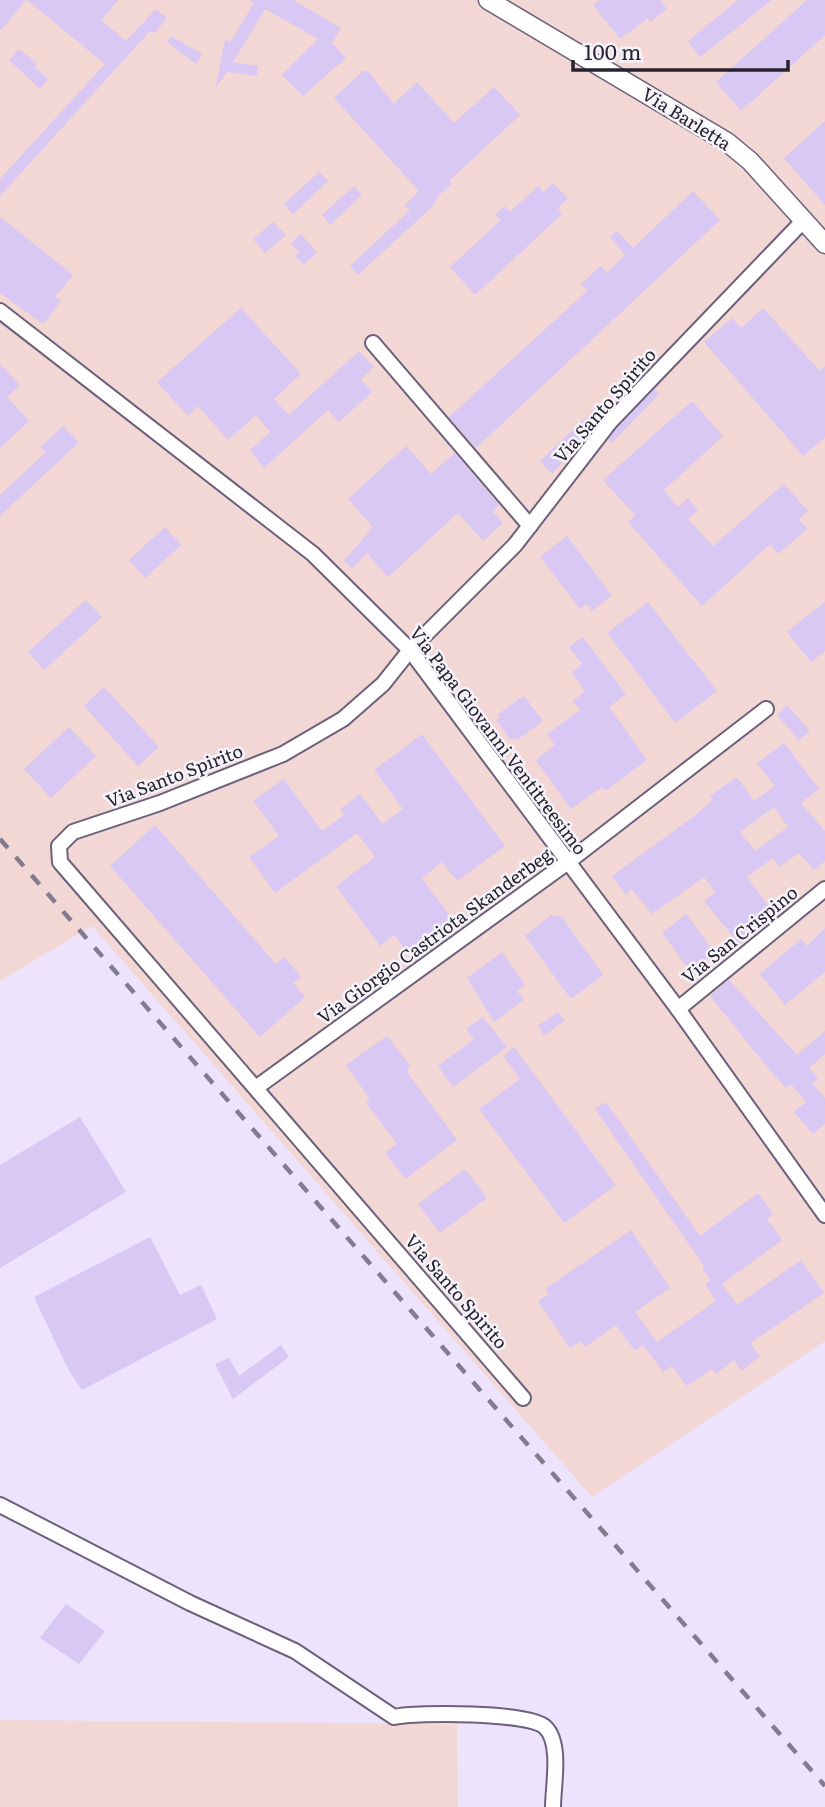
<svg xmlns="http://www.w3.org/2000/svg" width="825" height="1807" viewBox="0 0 825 1807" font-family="Literata,serif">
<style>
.industrial{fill:#f2d7d5}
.building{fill:#d9c7f4;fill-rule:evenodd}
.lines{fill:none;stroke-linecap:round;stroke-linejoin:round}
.minor-casing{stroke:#6c617c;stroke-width:18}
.major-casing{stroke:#6c617c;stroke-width:21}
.minor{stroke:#fff;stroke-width:14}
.major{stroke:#fff;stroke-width:18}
.rail{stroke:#837c8e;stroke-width:4.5;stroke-dasharray:12 12;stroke-linecap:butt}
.labels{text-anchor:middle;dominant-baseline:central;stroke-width:5;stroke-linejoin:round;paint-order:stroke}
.street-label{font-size:18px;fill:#27222e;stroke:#f6f4fb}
</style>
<rect width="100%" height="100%" fill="#ede3fd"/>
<g class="industrial">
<polygon points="0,0 825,0 825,1341 592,1497 92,926 0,981"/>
<polygon points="0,1720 457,1724 458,1807 0,1807"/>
</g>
<g class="building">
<polygon points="0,0 26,0 0,31"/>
<polygon points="27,0 118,0 101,20 126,41 156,9 167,18 155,33 150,31 0,196 0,179 105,64"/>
<polygon points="249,0 293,0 341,28 332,43 346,58 303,96 282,75 318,39 265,9 233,62 258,66 257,76 227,72 216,87 225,39 230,43 254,3"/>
<polygon points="600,0 660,0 667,9 650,22 648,18 620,39 593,5"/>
<polygon points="738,0 772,0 700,57 688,41"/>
<polygon points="807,0 825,0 825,35 741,111 716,82"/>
<polygon points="171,36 202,54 196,64 167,42"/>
<polygon points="19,49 37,64 34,67 48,79 40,89 9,60"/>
<polygon points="363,71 368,71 394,104 417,82 454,123 494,87 520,115 449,181 452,184 439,195 433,206 358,275 350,266 410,210 405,205 419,191 334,98"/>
<polygon points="825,121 825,205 784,158"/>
<polygon points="319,172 328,181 293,214 284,204"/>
<polygon points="553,183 568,198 558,208 562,214 475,295 450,267 501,220 495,214 505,206 510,212 538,186 544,192"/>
<polygon points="354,186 362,195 330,225 322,215"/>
<polygon points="693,191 720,220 476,448 449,417 587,291 581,284 601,266 607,273 625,255 610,237 617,231 633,248"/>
<polygon points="0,217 73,275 55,297 61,301 43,324 0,293"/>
<polygon points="273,222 286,235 265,253 253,239"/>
<polygon points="301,234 317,253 303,265 296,256 299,253 291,243"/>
<polygon points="241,308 301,374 274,399 289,415 359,351 374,367 361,379 372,392 339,422 328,410 264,468 250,450 270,432 256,415 228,440 198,406 188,416 157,382"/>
<polygon points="763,308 820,371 825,366 825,437 803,456 704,342 732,318 741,328"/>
<polygon points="0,364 20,385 7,397 29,421 0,448"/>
<polygon points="654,390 659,394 612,443 608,440 617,428"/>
<polygon points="692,401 723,436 664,490 678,507 688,498 698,510 688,519 713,546 784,484 808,511 799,519 807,529 778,554 770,544 702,606 628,522 635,515 603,480"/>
<polygon points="599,405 606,412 552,474 540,461"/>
<polygon points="63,426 79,442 0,516 0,495 46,452 41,447"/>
<polygon points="406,446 431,474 455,453 499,505 493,512 503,523 483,541 458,513 388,577 367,553 352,569 344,561 373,527 348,499"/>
<polygon points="165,527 181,545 145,578 129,560"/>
<polygon points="567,536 612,595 592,611 586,604 580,609 540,557"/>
<polygon points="86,600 102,617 44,670 28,652"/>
<polygon points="648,602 717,691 675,723 607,633"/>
<polygon points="825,602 825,651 811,662 787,632"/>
<polygon points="583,637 626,694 609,707 647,760 605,791 602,787 571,809 536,760 555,745 547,734 580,710 573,701 585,691 572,672 582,664 569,647"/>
<polygon points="104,687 159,747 138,766 84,706"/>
<polygon points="524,696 543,721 517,740 515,737 511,740 496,720 500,717 498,714"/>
<polygon points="787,705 810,731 799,740 777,715"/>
<polygon points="69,727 96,756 51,798 24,769"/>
<polygon points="422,734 505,846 457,881 442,862 422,878 452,919 408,953 394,935 380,946 336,886 375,857 357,833 275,893 249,857 279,836 253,801 284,779 322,831 344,815 340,809 360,794 382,824 403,809 374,770"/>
<path d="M784,743L819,789L801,803L825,831V861L814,870L799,853L779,867L773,858L747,877L770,908L764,913L770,922L739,944L704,901L715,892L704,877L652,914L632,889L626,895L612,876L697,814L713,799L710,796L737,777L754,801L775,786L757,763ZM774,807L788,827L755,851L740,832Z"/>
<polygon points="155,825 276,964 285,957 301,977 293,983 305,997 260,1037 110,866"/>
<polygon points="686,914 714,952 691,972 662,933"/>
<polygon points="551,915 562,917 603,975 571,999 525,936"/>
<polygon points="825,928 825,972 785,1005 760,974 801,939 807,946"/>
<polygon points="502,952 525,985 517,991 524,1000 494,1022 467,978"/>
<polygon points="729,980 797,1055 825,1031 825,1054 809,1068 818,1078 812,1083 825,1098 825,1124 813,1134 794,1112 806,1102 791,1084 786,1088 767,1067 710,996"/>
<polygon points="558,1012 565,1020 544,1036 538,1026"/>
<polygon points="483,1017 507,1047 453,1087 438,1066 474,1039 466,1029"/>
<polygon points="387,1036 410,1066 407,1072 457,1140 405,1179 385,1153 397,1144 366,1103 370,1099 346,1065"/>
<polygon points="514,1047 616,1185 564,1223 479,1109 520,1079 503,1056"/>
<polygon points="606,1102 700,1236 758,1193 773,1214 767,1219 782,1240 722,1284 737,1305 801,1260 824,1293 750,1343 760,1356 741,1371 734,1360 716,1374 712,1369 687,1386 672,1366 663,1372 643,1345 635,1351 616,1325 585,1347 581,1341 570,1348 538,1301 549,1294 545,1289 631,1230 670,1288 635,1312 657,1342 716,1301 705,1284 711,1280 702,1268 704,1266 595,1109"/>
<polygon points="80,1117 126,1192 0,1268 0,1165"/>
<polygon points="465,1169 487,1198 440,1233 418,1204"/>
<polygon points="150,1237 180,1295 201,1285 217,1319 82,1390 68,1369 34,1297"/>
<polygon points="281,1345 289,1357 233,1399 215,1364 229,1358 239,1376"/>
<polygon points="66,1604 105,1631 79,1664 40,1638"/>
</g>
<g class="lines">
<g class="minor-casing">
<g id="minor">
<polyline points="0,311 313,554 410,650 678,1009 825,1215"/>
<polyline points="373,343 530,526"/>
<polyline points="678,1009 825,889"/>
<polyline points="257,1087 568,862 766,709"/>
<polyline points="523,1398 60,862 59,846 73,832 160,803 283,754 343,719 383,684 410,650 515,545 610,422 804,220"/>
<path d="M0,1505L190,1603L295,1651L394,1717C417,1712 529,1712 545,1727C562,1743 553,1786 553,1807"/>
</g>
</g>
<g class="major-casing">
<polyline id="major" points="488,0 727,142 750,161 825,244"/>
</g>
<use href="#minor" class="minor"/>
<use href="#major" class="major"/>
<polyline class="rail" points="0,839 825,1786"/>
</g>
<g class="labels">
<g class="street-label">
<text transform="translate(687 118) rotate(32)">Via Barletta</text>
<text transform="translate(604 405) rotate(-49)">Via Santo Spirito</text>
<text transform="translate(499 740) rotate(53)">Via Papa Giovanni Ventitreesimo</text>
<text transform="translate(174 775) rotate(-21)">Via Santo Spirito</text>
<text transform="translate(739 934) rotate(-39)">Via San Crispino</text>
<text transform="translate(434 935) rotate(-36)">Via Giorgio Castriota Skanderbeg</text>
<text transform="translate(457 1291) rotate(49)">Via Santo Spirito</text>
</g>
</g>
<path d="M573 60v10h215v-10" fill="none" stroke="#27222e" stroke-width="3.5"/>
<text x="584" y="60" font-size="21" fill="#27222e" stroke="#f6f4fb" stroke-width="5" paint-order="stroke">100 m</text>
</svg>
